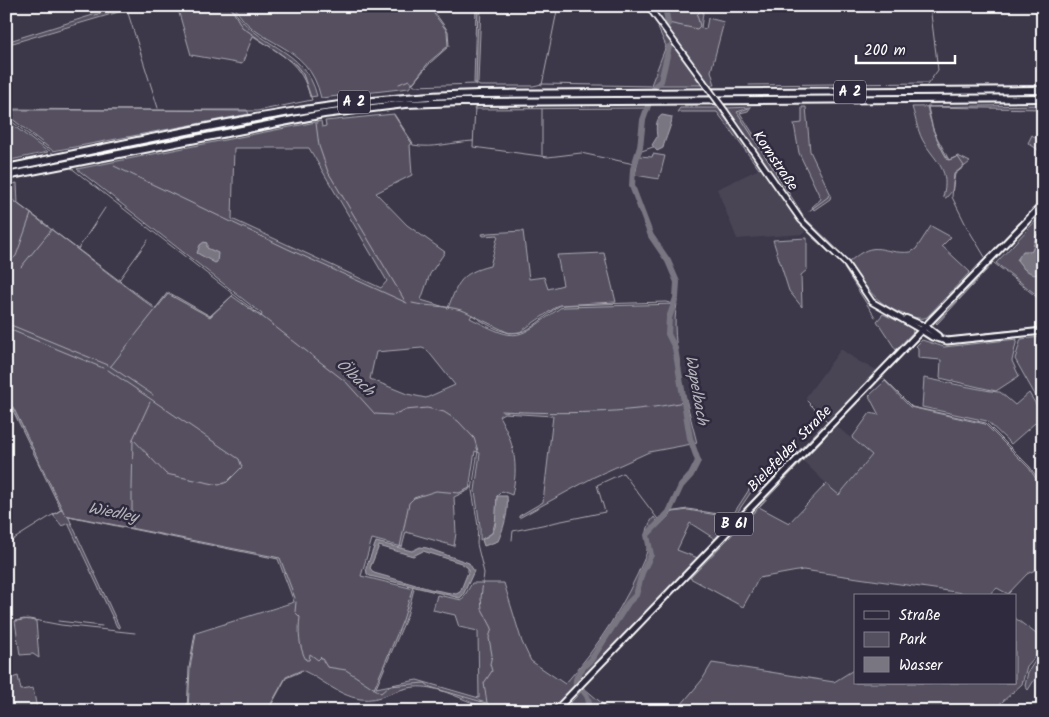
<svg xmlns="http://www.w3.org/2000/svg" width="1049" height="717" viewBox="0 0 1049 717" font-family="Kalam,sans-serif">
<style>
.built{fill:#494455}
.green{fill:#555060;stroke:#aaa8b0;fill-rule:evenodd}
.water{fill:#797682;stroke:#afadb4;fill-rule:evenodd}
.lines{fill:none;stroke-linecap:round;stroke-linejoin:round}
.stream{stroke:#afadb4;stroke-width:1}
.river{stroke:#797682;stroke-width:6}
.minor-casing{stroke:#fff;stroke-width:8}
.major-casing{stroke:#fff;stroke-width:9}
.highway-casing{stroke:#fff;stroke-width:10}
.minor{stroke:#2f2a3d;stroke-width:4.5}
.major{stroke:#2f2a3d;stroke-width:5}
.highway{stroke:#2f2a3d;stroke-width:6}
.minor-bridge-casing{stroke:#fff;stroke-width:8;stroke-linecap:butt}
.minor-bridge{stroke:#2f2a3d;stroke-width:4.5}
.labels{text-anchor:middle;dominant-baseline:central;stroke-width:5;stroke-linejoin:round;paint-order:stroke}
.shield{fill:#2f2a3d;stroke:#c1bfc5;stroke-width:1}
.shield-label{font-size:14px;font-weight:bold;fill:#fff}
.street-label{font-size:15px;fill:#fff;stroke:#2f2a3d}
.water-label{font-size:16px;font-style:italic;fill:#b5b4ba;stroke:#2f2a3d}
</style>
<rect width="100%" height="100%" fill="#3c3749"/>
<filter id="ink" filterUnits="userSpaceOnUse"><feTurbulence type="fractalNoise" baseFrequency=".02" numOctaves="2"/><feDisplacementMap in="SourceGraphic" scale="10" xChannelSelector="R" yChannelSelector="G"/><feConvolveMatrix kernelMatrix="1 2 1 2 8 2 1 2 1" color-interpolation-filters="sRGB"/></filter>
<g filter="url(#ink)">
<g class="built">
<polygon points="761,168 805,231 803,234 737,239 717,189"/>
<polygon points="841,349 858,361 877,370 831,420 805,398"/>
<polygon points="835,425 872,455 839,496 802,460"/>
</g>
<g class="green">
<polygon points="89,6 108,6 110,10 122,6 139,6 6,45 6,42 93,15"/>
<path d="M177,6H180L181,10L198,6H231C255,48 305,46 317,96L310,97C302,63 281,54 253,36L242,64L191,55Z"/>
<path d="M234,6H428L447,31L448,46L429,62L409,88L321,98C308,39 256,49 234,6Z"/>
<polygon points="476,6 481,6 478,83 474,83"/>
<polygon points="663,6 699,7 703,13 701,28 706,29 708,18 724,22 711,71 715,85 709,85 664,23 666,21"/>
<polygon points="660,27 702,85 651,85 666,46 658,28"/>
<path d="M1043,105V109L928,107L933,130L949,160L958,156L970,162L955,174L952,191L946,198L943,197C950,170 938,164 925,144C918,134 916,119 912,107Z"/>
<polygon points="751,107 748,111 740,113 789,190 784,193 727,108"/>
<polygon points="802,107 806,107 810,151 831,195 830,199 814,210 812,207 821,199 799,153 794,124 802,123"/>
<polygon points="680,108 718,108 761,168 759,169 717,112 677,112"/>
<polygon points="6,110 247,110 249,114 53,151 6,114"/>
<path d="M394,114L413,143L410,145L412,175L376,193L407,225L445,252L430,274L421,300L448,308C458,282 461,273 490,266L498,235L483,236L482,234L488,233L523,231L529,279L544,277L548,289L563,285L557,255L604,253L616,302L559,305L520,332L509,333L472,315L470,318C520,344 516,339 560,308L565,307L677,304C669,339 688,407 697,443L649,452L594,477L519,518V516L543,502L553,416L504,413L499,416C514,442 519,465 512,495L502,491L497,496V516L492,533L480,540V526L475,491L480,453L475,451L469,490L454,497L456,533L454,546L406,532L402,547L372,539L361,576L414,589L407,616L376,688L417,680L479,698L478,631L459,627L455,615L433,610L437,595L462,600L472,583H504L522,642L531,661L565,684C598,647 626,603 645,557C651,543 641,532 654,517L660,525L673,512L688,510L734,518L715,539L690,523L677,550L698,558L551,711H478V705C459,698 435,685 415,687C395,688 381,702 360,699C337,695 322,679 302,670L286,677L267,711H188L190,668L196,633L294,602L278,559L68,516L120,628L117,627L68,523L62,526L53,515L61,510L6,396V185L17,183L18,204L155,309L168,292L210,316L232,296L261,317L262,314L77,169L321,121L322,127L326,126L325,121ZM234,148H309L387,281L381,288L232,219ZM422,348L427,350L455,385L426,398L407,394L370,379L376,352Z"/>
<polygon points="6,120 48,152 6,161"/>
<polygon points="1032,135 1043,143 1043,153 1028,143"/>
<polygon points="653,154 665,156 659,179 635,175 639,156 652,157"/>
<path d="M1043,213V229C1035,237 1037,243 1031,251L1023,252L1037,275L1043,272V300L996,263Z"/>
<path d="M931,226L951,237L942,246L970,272L927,317C921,320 915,317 909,316C878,307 866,288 849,262C877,237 881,255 911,252L916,249Z"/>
<polygon points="807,238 807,270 801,275 802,307 789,291 773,240"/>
<polygon points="992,264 937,324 936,323"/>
<polygon points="883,314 912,328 913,332 896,350 877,321"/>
<polygon points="1043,337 1043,409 1015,359 1021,339"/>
<polygon points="1017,339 1012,361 1019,376 996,391 940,378 941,360 918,358 918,348 916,346 922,340 944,347"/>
<path d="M924,378C935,380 996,393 1000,392L1015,405L1029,393L1043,416L1011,444L987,421L922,407Z"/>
<polygon points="885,381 910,407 985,424 1029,468 1043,490 1043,566 1027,574 1008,594 997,588 988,596 967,596 969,594 803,570 759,578 743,607 690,578 759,507 789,523 826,484 839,495 872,455 852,438 870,413 879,415 869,396"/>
<polygon points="754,482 763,488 759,492 753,489 735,516 732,516"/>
<polygon points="1015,618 1043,639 1043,648 1027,666 1022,684 992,711 676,711 702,680 712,663 834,682 855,669 855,683 1015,683"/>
<polygon points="24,619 36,621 39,658 33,654 20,655 15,621"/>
<polygon points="1037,658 1043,661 1043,666 1028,690 1025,686 1028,672"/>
<polygon points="18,676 21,690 33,688 37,709 11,711 6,702 6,680"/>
<polygon points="584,688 611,711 563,711"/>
</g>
<g class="water">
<path d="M662,115L672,117C672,125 665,139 663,148L657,151L652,145L657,137C656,130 655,119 662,115Z"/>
<polygon points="1043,229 1043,272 1034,275 1024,269 1017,260 1023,251 1032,251 1036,236"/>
<polygon points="204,242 207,243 207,248 218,253 217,262 215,263 197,253 200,245"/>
<path d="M497,496H507C509,511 504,528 498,541L484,546L482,540L492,533L495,527Z"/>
<path d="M376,542L412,551L420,547L427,548L469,563L474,571L463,595L460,598L456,597L370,576L367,574L366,568ZM379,546L413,556L423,551L461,563L468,568V572L460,592L456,594L430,589L374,573L370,568Z"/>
</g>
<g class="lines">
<g class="stream">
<polyline points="127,10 158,108"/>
<polyline points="95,15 124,6"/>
<polyline points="668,23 697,29 700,26 697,15 704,6"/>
<polyline points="413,83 430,63 449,46 448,31 430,6"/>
<polyline points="399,84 409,80 414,86 476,84 480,86 533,86 542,84 655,86"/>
<polyline points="476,85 478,6"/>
<polyline points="542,85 558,6"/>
<polyline points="749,85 927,83"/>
<polyline points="927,85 938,70 930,6"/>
<path d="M930,106H927C931,126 937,142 948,160L958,157L964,166L954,174L952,197L967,227L985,257"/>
<polyline points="475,107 473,147 548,157 581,153 604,158"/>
<polyline points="749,108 737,112 803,215"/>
<polyline points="6,109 257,111 312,100 303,74 296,65 242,27 230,6"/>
<polyline points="474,109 647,108"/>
<path d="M394,115L413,145C434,149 452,142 473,141"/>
<polyline points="6,117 55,155"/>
<polyline points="316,123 319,146 328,172 405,301"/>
<polyline points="639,152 653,147"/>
<polyline points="542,155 542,109"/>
<polyline points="606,158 634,164"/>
<polyline points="114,166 288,249 407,303"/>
<polyline points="70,167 346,382 375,414 392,415 405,410 427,408 444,412 458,421 474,438 478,451 472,490 478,526 477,544 484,573 481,598 482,609 492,628 489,638 492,655 490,664 492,671 484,683 487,703 496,711"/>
<polyline points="6,195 48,226"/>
<polyline points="781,197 807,231"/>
<polyline points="809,211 828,197 829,193"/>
<polyline points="806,219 840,252"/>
<polyline points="51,229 153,306"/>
<polyline points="813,238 843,265"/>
<polyline points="78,249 105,208"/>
<polyline points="994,263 1043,302"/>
<polyline points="6,265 16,256 31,214"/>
<polyline points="21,267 52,229"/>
<polyline points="844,268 875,317"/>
<polyline points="119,280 148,240"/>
<path d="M412,303C428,307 445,305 461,310C469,312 478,319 485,323C522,344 529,328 559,306L566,305L666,302L673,304"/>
<polyline points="929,316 983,261"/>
<polyline points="6,323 108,365"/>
<polyline points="6,328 103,368"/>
<polyline points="1029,329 1043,327"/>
<polyline points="940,334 951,337 1024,329"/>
<polyline points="1022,336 1043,334"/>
<polyline points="927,338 947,344 1017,336"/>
<polyline points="110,366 153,395"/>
<polyline points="111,366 168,294 210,317 233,295"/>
<polyline points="108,370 239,459 242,467 227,482 219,485 166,474 133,439"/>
<polyline points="881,377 883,378"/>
<polyline points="885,380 912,407 986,423 1030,467 1043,487"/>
<polyline points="6,407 13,407 65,515 280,558 295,598"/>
<path d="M501,411C562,414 624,414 684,402"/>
<polyline points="132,490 133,439 150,402"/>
<polyline points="760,506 825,437"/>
<polyline points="669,512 688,509 736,517 827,421 807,401"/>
<polyline points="132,527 132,493"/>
<polyline points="512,540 513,531 605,512 597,485 623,473 660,522"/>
<polyline points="6,544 62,509"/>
<polyline points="400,547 409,503 414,498 436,491 459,493 472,487"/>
<polyline points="410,597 413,586"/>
<path d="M296,602L295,612L300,617C298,632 299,647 306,660H309L310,654L318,660L321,657L327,667L346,670L381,693L389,686L425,683L430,687L486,703"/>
<polyline points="6,620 7,619"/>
<polyline points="16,621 29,619 61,625 135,633"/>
<polyline points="58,621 102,626"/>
<polyline points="6,626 12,623"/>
<polyline points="374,689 403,620 409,600"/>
<polyline points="56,709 83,711"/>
<polyline points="187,711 189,668 195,633"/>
<polyline points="268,711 286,678 302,671"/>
</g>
<g class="river">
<polyline points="665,6 668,24"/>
<path d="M587,711C593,699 584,691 576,684C574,677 585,664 591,660L628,603L636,595L642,573L651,555L647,535L669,512L681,486L691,475L698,461L690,438L675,348L668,334L669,318L676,298L677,282L668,261L651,236L632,186L633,169L640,147L643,120L655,86L661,81L669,47"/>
</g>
<g class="minor-casing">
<g id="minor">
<polyline points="648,6 703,81"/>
<polyline points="725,111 801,220 846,264 872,302 921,330"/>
<polyline points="906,318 925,326"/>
</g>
</g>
<g class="major-casing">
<g id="major">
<polyline points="925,326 938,336"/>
<polyline points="921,330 932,337 947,341 1043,331"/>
<polyline points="555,711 1043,204"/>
</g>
</g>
<g class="highway-casing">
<g id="highway">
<path d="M6,168C162,137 319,97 479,94L1043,90"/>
<polyline points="6,176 324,114 405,104 462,102 1043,98"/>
</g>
</g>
<use href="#minor" class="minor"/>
<use href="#major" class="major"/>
<use href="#highway" class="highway"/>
<g class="minor-bridge-casing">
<polyline id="minor-bridge" points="703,81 725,111"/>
</g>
<use href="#minor-bridge" class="minor-bridge"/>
</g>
</g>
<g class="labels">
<g class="shield">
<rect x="834" y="80.5" width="32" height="23" rx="4"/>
<rect x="338" y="90.5" width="32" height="23" rx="4"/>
<rect x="715" y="512.5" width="38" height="23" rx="4"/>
</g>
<g class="shield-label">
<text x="850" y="92">A 2</text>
<text x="354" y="102">A 2</text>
<text x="734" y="524">B 61</text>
</g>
<g class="street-label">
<text transform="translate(775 161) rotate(56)">Kornstraße</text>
<text transform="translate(790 449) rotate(-46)">Bielefelder Straße</text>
</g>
<g class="water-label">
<text transform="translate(355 378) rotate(44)">Ölbach</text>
<text transform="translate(696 390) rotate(80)">Wapelbach</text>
<text transform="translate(113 513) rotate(11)">Wiedley</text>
</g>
</g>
<rect width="1049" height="717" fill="none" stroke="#2f2a3d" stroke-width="25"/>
<rect x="12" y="12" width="1024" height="692" fill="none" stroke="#fff" stroke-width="2" filter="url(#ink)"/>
<rect x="854" y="594" width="162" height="90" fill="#2f2a3d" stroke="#827f8b"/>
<rect x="864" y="611" width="25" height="8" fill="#2f2a3d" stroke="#827f8b"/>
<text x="899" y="620" font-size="15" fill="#ffffff">Straße</text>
<rect x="864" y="632" width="25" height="15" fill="#555060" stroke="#827f8b"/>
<text x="899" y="644" font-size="15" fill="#ffffff">Park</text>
<rect x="864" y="657" width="25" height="15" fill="#797682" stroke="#827f8b"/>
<text x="899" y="670" font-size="15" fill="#ffffff">Wasser</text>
<path d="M856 55v8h99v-8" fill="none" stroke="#ffffff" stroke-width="2.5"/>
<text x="864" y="55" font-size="15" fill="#ffffff" stroke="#2f2a3d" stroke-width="4" paint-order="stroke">200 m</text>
</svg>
